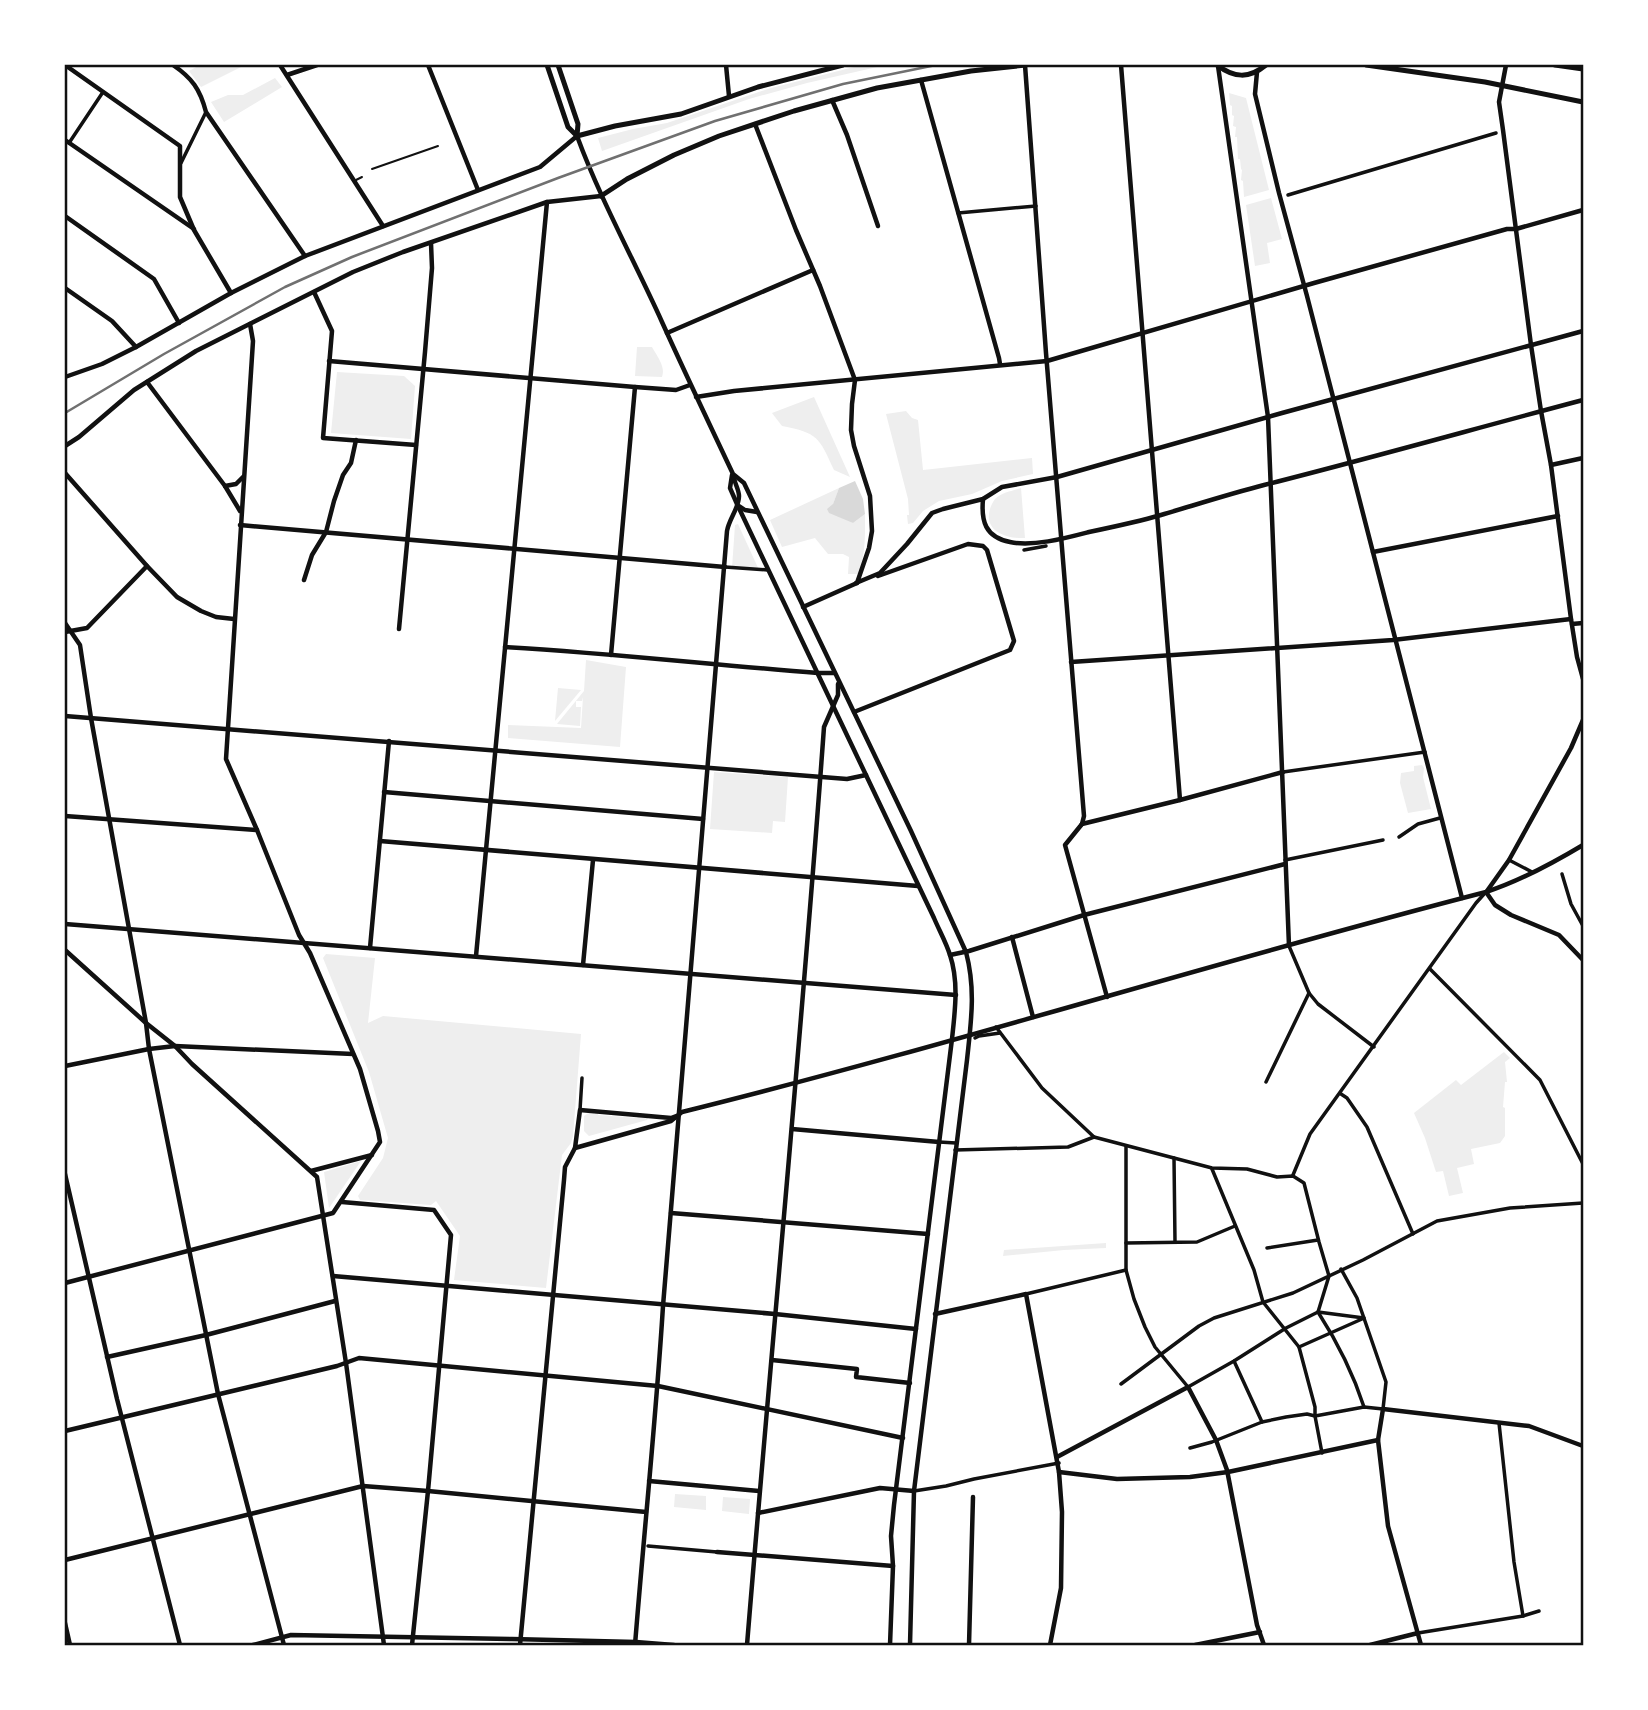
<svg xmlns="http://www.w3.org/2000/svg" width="1648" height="1710" viewBox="0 0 1648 1710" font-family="'Public Sans',sans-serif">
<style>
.green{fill:#eee}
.water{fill:#d9d9d9}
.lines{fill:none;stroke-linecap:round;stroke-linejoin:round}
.service{stroke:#111;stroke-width:2}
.pedestrian{stroke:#111;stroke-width:3.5}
.minor{stroke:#111;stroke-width:4.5}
.tertiary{stroke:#111;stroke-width:5}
.rail{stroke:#707070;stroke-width:2.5}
.neatline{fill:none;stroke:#111;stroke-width:2.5}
</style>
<rect width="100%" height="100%" fill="#fff"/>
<g class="green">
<polygon points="200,65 245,65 201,87 189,71"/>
<polygon points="862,65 886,65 807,83 749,99 602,151 598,138 633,129 667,123 771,88"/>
<polygon points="275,78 282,87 224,122 211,102 228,95 243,95"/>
<polygon points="1229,93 1246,98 1269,190 1244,197 1243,181 1241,180 1242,170 1241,169 1240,159 1238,159 1237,137 1235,137 1236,127 1233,126 1234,116 1232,115 1232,106 1230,105"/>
<polygon points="1271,198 1282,239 1267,243 1270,263 1255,266 1246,205"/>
<path d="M637,347H652C657,356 666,367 662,377L635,376Z"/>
<polygon points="337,372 404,376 415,386 411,439 331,433"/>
<path d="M814,397L850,477L834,470C819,437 818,433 782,426L772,413Z"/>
<polygon points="906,411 912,418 918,420 923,470 1032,458 1033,474 1002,481 972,494 939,501 923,511 913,523 908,524 907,515 909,515 908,499 886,414"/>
<path d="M839,488L833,504L842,517L853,523L865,514C865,534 866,554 858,574H848L849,557L843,554H828L815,538L782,547L770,520Z"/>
<path d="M1021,488L1025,538C1008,539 983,532 990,509C991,505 993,502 995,499C1002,492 1013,491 1021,488Z"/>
<polygon points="738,524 759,570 732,568 735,525"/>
<polygon points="586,660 626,667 620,747 508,738 508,725 581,728 583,697 582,701 576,701 576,707 581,707 580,726 557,724 584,691"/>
<polygon points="558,688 581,690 555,721"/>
<polygon points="1422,765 1424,768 1423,777 1431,809 1408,813 1400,783 1401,773 1414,771 1414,766"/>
<polygon points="714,772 788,777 785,822 773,821 772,833 710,829"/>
<polygon points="326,954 375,958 368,1023 383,1016 581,1034 573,1136 571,1143 562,1155 546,1288 454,1280 460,1236 436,1201 431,1205 360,1200 358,1196 383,1158 388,1138 369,1072 323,958"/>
<polygon points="1504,1052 1510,1058 1505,1062 1507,1082 1505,1082 1503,1107 1505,1108 1505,1136 1500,1143 1471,1149 1474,1164 1457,1168 1463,1193 1449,1196 1443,1171 1436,1172 1425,1138 1414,1113 1456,1080 1461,1085"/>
<polygon points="590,1112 598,1112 598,1115 637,1118 639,1116 648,1118 647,1120 589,1136 584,1131 584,1116"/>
<polygon points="361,1161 329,1208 324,1172"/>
<polygon points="1106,1243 1106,1248 1064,1250 1003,1256 1004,1250"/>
<polygon points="675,1494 706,1496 706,1510 674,1507"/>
<polygon points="723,1497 750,1499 749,1514 722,1511"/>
</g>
<polygon class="water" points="855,481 863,499 865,514 853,523 829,513 827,509 833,504 839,488"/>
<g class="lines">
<g class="service">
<polyline points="372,169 438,146"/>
<polyline points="356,180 362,177"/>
</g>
<g class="pedestrian">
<polyline points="69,143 103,92"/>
<polyline points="181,163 206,112"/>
<polyline points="1288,195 1496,133"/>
<polyline points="958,213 1036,206"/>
<polyline points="1024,550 1046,546"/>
<polyline points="725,567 768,570"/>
<polyline points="1283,772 1425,752"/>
<polyline points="1399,837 1418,824 1440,818"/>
<polyline points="1285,860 1383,840"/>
<polyline points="1509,860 1532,872"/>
<polyline points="1562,874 1571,904 1583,926"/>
<polyline points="1289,946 1309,993 1318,1004 1374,1047"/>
<polyline points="1430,969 1540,1080 1583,1164"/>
<polyline points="996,1027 1042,1088 1094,1137 1212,1168 1247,1169 1277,1177 1293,1176 1304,1183 1319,1242 1329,1276 1318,1312"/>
<polyline points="975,1038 979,1036 1000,1033"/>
<polyline points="1266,1082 1309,993"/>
<polyline points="1341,1094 1347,1098 1367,1127 1413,1234"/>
<polyline points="580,1110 582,1078"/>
<polyline points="939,1142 956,1143"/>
<polyline points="1126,1146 1126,1270 1134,1299 1145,1327 1155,1347 1188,1387"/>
<polyline points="955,1150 1068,1147 1094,1137"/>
<polyline points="1174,1158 1175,1242"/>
<polyline points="1212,1169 1254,1270 1263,1302 1299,1347 1315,1407 1315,1416 1322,1453"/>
<polyline points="1293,1175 1310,1134 1476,903 1485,893"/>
<polyline points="1126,1243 1197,1242 1235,1226"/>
<polyline points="1267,1248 1318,1240"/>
<polyline points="1026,1294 1126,1270"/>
<path d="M1318,1312C1338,1343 1353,1373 1364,1407"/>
<polyline points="1299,1347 1362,1319"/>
<polyline points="1234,1361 1262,1422"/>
<polyline points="1121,1384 1199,1326 1214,1318 1293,1293 1363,1260 1437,1221 1510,1208 1583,1203"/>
<polyline points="1188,1387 1234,1361 1286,1328 1318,1312 1364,1318"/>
<polyline points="1499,1423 1514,1562 1523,1616"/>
<polyline points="1190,1448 1212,1442 1262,1422 1286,1417 1307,1414 1315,1416 1364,1407 1383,1409 1386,1382 1357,1298 1341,1269"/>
<polyline points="914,1491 946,1486 974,1479 1059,1463"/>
<polyline points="648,1546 717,1552"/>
<polyline points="1418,1633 1523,1616 1539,1611"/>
</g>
<g class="minor">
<polyline points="65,65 180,146 180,197 194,230 231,293"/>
<path d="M173,65C192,78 200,89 206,112L305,256"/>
<polyline points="280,65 383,226"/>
<polyline points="428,65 478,190"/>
<polyline points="726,65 729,96"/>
<polyline points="1025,65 1046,353 1084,816 1082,824"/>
<polyline points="1121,65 1180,800"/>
<polyline points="1506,65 1499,102 1503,130 1531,345 1541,411 1551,465 1571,619 1577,657 1583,679"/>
<polyline points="1218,66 1268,417 1289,946"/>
<polyline points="1257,72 1255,94 1279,193 1307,296 1462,898"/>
<polyline points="287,75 317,65"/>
<polyline points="921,80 999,358 1000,364"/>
<polyline points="832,100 847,135 878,226"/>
<polyline points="755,124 796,230 820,286 855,380 852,404 851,430 854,446 870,496 872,531 869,548 857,583"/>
<polyline points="65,140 194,229"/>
<polyline points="65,216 154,279 179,323"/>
<polyline points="65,288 112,321 136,347"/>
<polyline points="314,292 332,331 323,438 416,445"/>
<polyline points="667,333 813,270"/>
<polyline points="329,361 635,387 676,390 690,385"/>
<path d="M65,377L102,364L136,347L231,293L305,256L540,167L577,136C601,201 634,260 662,322C685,373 709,423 733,474L744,483L911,831L966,952C976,990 971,1022 967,1060L914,1491L910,1645"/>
<polyline points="147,382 225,486 240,511"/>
<polyline points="696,397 734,391 1047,361 1314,283 1507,229 1516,229 1583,210"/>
<polyline points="65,446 79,437 134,390 196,351 353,272 403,252 547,202 601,196"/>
<polyline points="1551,465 1583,458"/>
<polyline points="65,473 147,566 177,597 201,611 216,617 234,619"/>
<path d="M732,475L730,488L737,504L934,918C939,930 946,942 950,955C959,982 955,1011 952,1039L894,1505L891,1536L893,1566L890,1645"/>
<polyline points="225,486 236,484 243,477"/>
<path d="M983,499C981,521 985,537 1010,542C1033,547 1066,538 1089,532C1113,527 1137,522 1161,515C1195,505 1229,494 1264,485C1371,458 1477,428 1583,400"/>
<polyline points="739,506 745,510 757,512"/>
<polyline points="240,525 725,567"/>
<polyline points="1373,552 1558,516"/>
<polyline points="304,580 312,555 326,532 334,501 343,475 351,463 356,440"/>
<polyline points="856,583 880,573 907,544 932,513 943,509 983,499 1002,487 1057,477 1282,413 1583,331"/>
<polyline points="803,607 857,583"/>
<polyline points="65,623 80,645 91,718 146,1023 149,1049 218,1394 284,1645"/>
<polyline points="1572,624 1583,623"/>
<polyline points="399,629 425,352 432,268 431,243"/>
<polyline points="65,632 87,628 147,566"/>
<path d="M505,647C610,653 714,665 818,673H834"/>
<polyline points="611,655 635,387"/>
<polyline points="1071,662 1393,640 1571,619"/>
<polyline points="854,712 1010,650 1014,641 987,550 983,546 968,544 878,576"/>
<polyline points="65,716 847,779 866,775"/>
<polyline points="384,792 703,819"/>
<polyline points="65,816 257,830"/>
<polyline points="1082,824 1180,800 1283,772"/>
<polyline points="1082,824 1065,845 1107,997"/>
<polyline points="380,841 918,886"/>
<polyline points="1487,891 1509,860 1571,748 1583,720"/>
<polyline points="1486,892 1495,905 1511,915 1559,935 1583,960"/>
<polyline points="65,924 956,995"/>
<polyline points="1012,937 1033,1017"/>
<polyline points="370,948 389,741"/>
<polyline points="65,950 146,1023 175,1046 192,1064 317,1177 346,1363 384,1645"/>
<polyline points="950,955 969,951 1084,915 1285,864"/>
<polyline points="476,956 547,202"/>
<polyline points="583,965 593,860"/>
<polyline points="65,1066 149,1049 175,1046 353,1054"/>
<path d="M679,1115L671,1118L580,1110L575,1148L671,1121L682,1112C952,1045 1217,961 1486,892C1520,881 1553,863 1583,845"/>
<polyline points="792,1129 939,1142"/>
<polyline points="311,1171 372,1155"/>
<polyline points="65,1174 117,1399 180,1645"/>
<polyline points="342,1202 434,1210 451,1235 428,1491 412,1645"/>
<polyline points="671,1213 928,1234"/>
<polyline points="333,1276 775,1314 916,1329"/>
<polyline points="65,1283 333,1213 380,1142 378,1131 360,1069 310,953 299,935 257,830 226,759 253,341 250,324"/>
<polyline points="935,1314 1026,1294 1059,1472 1062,1512 1061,1588 1050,1645"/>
<polyline points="107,1357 206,1335 335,1301"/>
<polyline points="772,1360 857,1369 856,1377 910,1383"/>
<polyline points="65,1431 337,1366 359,1358 658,1386 903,1438"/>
<polyline points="1057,1457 1188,1387 1216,1440 1227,1470 1257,1625 1264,1645"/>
<polyline points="1059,1472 1117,1479 1190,1477 1228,1472 1378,1440"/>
<polyline points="649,1481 759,1491"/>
<polyline points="758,1513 880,1488 914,1491"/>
<polyline points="717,1552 893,1566"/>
<polyline points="65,1560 363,1486 428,1491 646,1512"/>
<polyline points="65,1623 70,1645"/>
<polyline points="253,1645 291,1635 512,1639 636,1642 674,1645"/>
<polyline points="520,1645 564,1180 565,1167 575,1148"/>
<path d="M635,1645C644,1532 656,1419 663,1306L727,531C729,519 739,508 739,496C739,490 735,484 734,478"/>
<path d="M747,1645C772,1339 802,1033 824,727L838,695V684"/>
<polyline points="969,1645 973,1497"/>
<polyline points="1195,1645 1260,1632"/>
<polyline points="1370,1645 1418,1633"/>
<polyline points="1421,1645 1388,1526 1378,1440 1383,1409 1529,1426 1583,1446"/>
</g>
<g class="tertiary">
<polyline points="547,65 568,127 577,136"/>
<polyline points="558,65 578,124 577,136"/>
<path d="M1217,65C1234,78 1249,79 1266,65"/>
<polyline points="1366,65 1485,82 1583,102"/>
<polyline points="1555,65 1583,69"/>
<polyline points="577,136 615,126 681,114 758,87 843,65"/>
<polyline points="601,196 627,179 674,155 719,136 794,111 877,88 971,71 1026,65"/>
</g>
<polyline class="rail" points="65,413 164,354 285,287 352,257 558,178 715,121 843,84 936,65"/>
</g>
<rect width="1648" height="1710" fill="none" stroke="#ffffff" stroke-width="133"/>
<rect x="66" y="66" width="1516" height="1578" class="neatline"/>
</svg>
